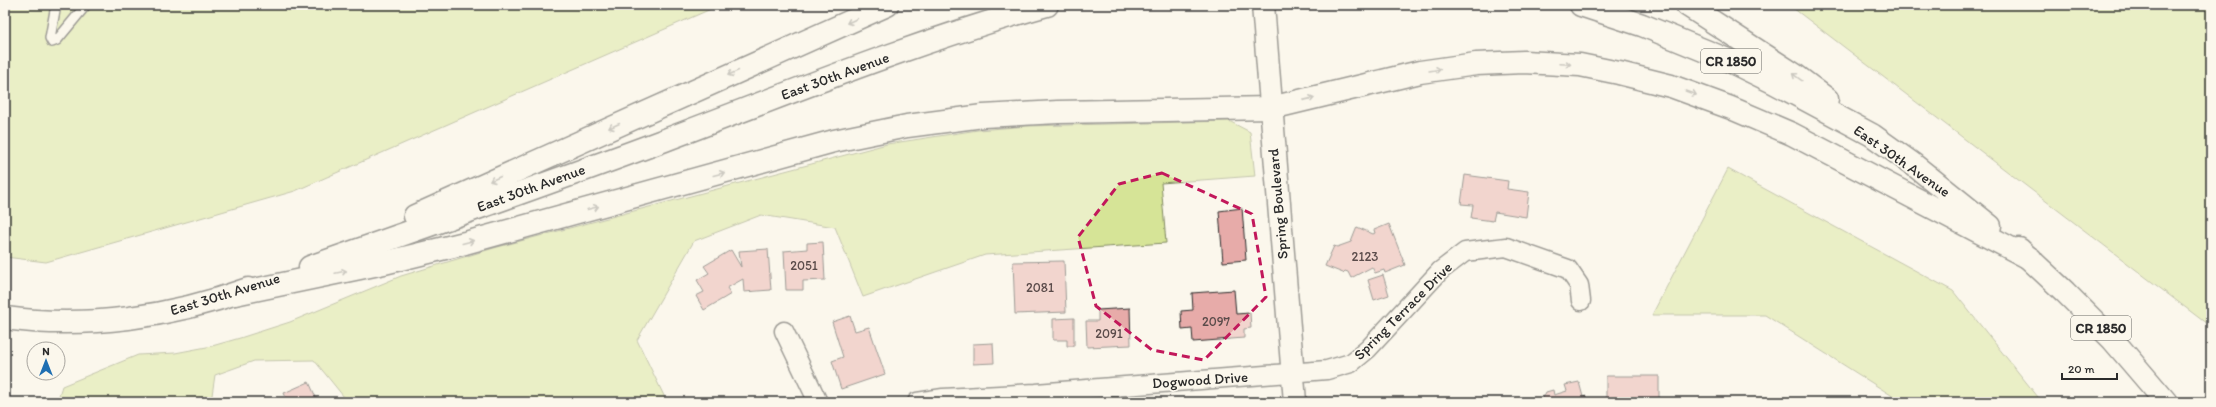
<svg xmlns="http://www.w3.org/2000/svg" width="2216" height="407" viewBox="0 0 2216 407" font-family="Itim,sans-serif">
<style>
.green{fill:#d6e497;stroke:#808861}
.building{fill:#e7aba9;stroke:#2b2b2b}
.lines{fill:none;stroke-linecap:round;stroke-linejoin:round}
.service-casing{stroke:#2b2b2b;stroke-width:12}
.minor-casing{stroke:#2b2b2b;stroke-width:21}
.tertiary-casing{stroke:#2b2b2b;stroke-width:25}
.primary-casing{stroke:#2b2b2b;stroke-width:25}
.service{stroke:#fbf7ec;stroke-width:9}
.minor{stroke:#fbf7ec;stroke-width:18}
.tertiary{stroke:#fbf7ec;stroke-width:22}
.primary{stroke:#fbf7ec;stroke-width:22}
.oneway{stroke:#93918c}
.marked{fill:none;stroke:#c2185b;stroke-width:3;stroke-dasharray:8 5;stroke-linejoin:round}
.labels{text-anchor:middle;dominant-baseline:central;stroke-width:3.5;stroke-linejoin:round;paint-order:stroke}
.number-label{font-size:13px;fill:#5a4b4a}
.shield{fill:#fbf7ec;stroke:#696865;stroke-width:1}
.shield-label{font-size:14px;font-weight:bold;fill:#2b2b2b}
.street-label{font-size:15px;fill:#2b2b2b;stroke:#fbf7ec}
</style>
<rect width="100%" height="100%" fill="#fbf7ec"/>
<filter id="ink" filterUnits="userSpaceOnUse"><feTurbulence type="fractalNoise" baseFrequency=".025" numOctaves="2"/><feDisplacementMap in="SourceGraphic" scale="8" xChannelSelector="R" yChannelSelector="G"/><feConvolveMatrix kernelMatrix="1 2 1 2 8 2 1 2 1" color-interpolation-filters="sRGB"/></filter>
<g filter="url(#ink)">
<g class="green">
<polygon points="5,5 720,5 295,191 46,262 5,257"/>
<polygon points="1789,5 2211,5 2211,327"/>
<polygon points="1229,121 1250,132 1255,176 1161,183 1166,243 985,255 863,297 835,227 761,215 694,241 637,340 667,402 348,402 314,360 254,361 215,375 211,402 57,402 62,386 138,355 175,353 212,346 240,338 290,322 401,276 494,248 887,144 978,130 1028,126"/>
<polygon points="1728,169 1953,291 2042,402 1902,402 1765,315 1652,315"/>
</g>
<g class="building">
<polygon points="1465,175 1508,181 1507,189 1529,192 1526,217 1495,212 1493,221 1471,218 1473,205 1461,204"/>
<polygon points="1242,208 1246,260 1223,262 1219,211"/>
<polygon points="1389,224 1405,265 1385,273 1384,270 1375,273 1372,267 1351,278 1348,272 1345,271 1343,273 1325,266 1334,246 1337,247 1351,242 1357,227 1373,234 1375,233 1374,230"/>
<polygon points="823,242 825,280 803,281 803,290 786,290 784,251 807,249 807,243"/>
<polygon points="768,249 771,290 744,292 743,279 727,288 731,294 704,310 696,296 704,292 697,280 709,273 704,266 731,250 741,267 739,251"/>
<polygon points="1064,261 1066,312 1015,314 1013,262"/>
<polygon points="1383,275 1389,295 1374,300 1368,280"/>
<polygon points="1234,290 1236,314 1250,313 1251,328 1244,329 1244,338 1193,342 1192,329 1182,330 1181,311 1193,310 1192,293"/>
<polygon points="1130,308 1131,345 1087,347 1086,321 1098,321 1098,310"/>
<polygon points="850,316 855,331 869,327 885,374 841,389 832,361 843,357 832,322"/>
<polygon points="1074,318 1074,346 1067,346 1067,340 1053,340 1053,319"/>
<polygon points="993,343 994,363 973,364 973,344"/>
<rect x="1606" y="376" width="53" height="26"/>
<polygon points="309,382 318,402 288,402 284,393"/>
<polygon points="1579,382 1583,397 1586,396 1588,402 1541,402 1546,392 1553,390 1554,395 1567,391 1565,385"/>
</g>
<g class="lines">
<g class="service-casing">
<polyline id="service" points="56,5 50,38 52,42 57,40 86,5"/>
</g>
<g class="minor-casing">
<g id="minor">
<polyline points="784,331 818,402"/>
<polyline points="917,402 943,398 1036,393 1327,370 1351,363 1368,349 1440,271 1465,252 1506,247 1568,269 1579,285 1581,301"/>
</g>
</g>
<g class="tertiary-casing">
<polyline id="tertiary" points="1263,5 1295,402"/>
</g>
<g class="primary-casing">
<g id="primary">
<polyline points="1581,5 1642,25 1730,61 1773,82 1872,135 1914,165 1990,226"/>
<polyline points="1687,5 1795,75 1827,99"/>
<polyline points="415,216 887,5"/>
<polyline points="2019,249 2065,292 2113,340 2166,402"/>
<path d="M310,267C429,225 548,184 665,140C792,92 917,41 1047,5"/>
<polyline points="235,294 384,263 465,243 834,141 907,126 983,116 1058,112 1271,108 1420,72 1476,64 1524,62 1580,65 1619,73 1671,86 1731,108 1792,134 2031,259"/>
<path d="M5,318C86,329 171,317 248,289"/>
</g>
</g>
<use href="#service" class="service"/>
<use href="#minor" class="minor"/>
<use href="#tertiary" class="tertiary"/>
<use href="#primary" class="primary"/>
</g>
<defs><path id="oneway-shaft" d="M-6 0H5M1.5-3L5.5 0L1.5 3" fill="none" stroke-width="1.6" stroke-linecap="round" stroke-linejoin="round"/></defs>
<g class="oneway">
<use href="#oneway-shaft" transform="translate(852 21) rotate(156)"/>
<use href="#oneway-shaft" transform="translate(1565 64) rotate(3)"/>
<use href="#oneway-shaft" transform="translate(1435 70) rotate(-9)"/>
<use href="#oneway-shaft" transform="translate(733 73) rotate(156)"/>
<use href="#oneway-shaft" transform="translate(1797 77) rotate(-144)"/>
<use href="#oneway-shaft" transform="translate(1691 93) rotate(20)"/>
<use href="#oneway-shaft" transform="translate(1309 99) rotate(-13)"/>
<use href="#oneway-shaft" transform="translate(614 126) rotate(156)"/>
<use href="#oneway-shaft" transform="translate(719 174) rotate(-15)"/>
<use href="#oneway-shaft" transform="translate(495 179) rotate(156)"/>
<use href="#oneway-shaft" transform="translate(593 208) rotate(-15)"/>
<use href="#oneway-shaft" transform="translate(468 242) rotate(-15)"/>
<use href="#oneway-shaft" transform="translate(341 272) rotate(-12)"/>
</g>
</g>
<path d="M0 0H2216V407H0ZM1162,173L1252,214L1266,297L1204,360L1152,350L1096,306L1078,237L1119,184Z" fill="#fbf7ec" fill-opacity=".55" fill-rule="evenodd"/>
<path class="marked" d="M1162,173L1252,214L1266,297L1204,360L1152,350L1096,306L1078,237L1119,184Z"/>
<g class="labels">
<g class="number-label">
<text x="1365" y="256">2123</text>
<text x="804" y="265">2051</text>
<text x="1040" y="287">2081</text>
<text x="1216" y="321">2097</text>
<text x="1109" y="333">2091</text>
</g>
<g class="shield">
<rect x="1701" y="49" width="60" height="24" rx="3"/>
<rect x="2071" y="316" width="60" height="24" rx="3"/>
</g>
<g class="shield-label">
<text x="1731" y="61">CR 1850</text>
<text x="2101" y="328">CR 1850</text>
</g>
<g class="street-label">
<text transform="translate(835 76) rotate(-20)">East 30th Avenue</text>
<text transform="translate(1902 161) rotate(35)">East 30th Avenue</text>
<text transform="translate(531 188) rotate(-20)">East 30th Avenue</text>
<text transform="translate(1278 204) rotate(-95)">Spring Boulevard</text>
<text transform="translate(225 294) rotate(-17)">East 30th Avenue</text>
<text transform="translate(1403 311) rotate(-45)">Spring Terrace Drive</text>
<text transform="translate(1200 380) rotate(-4)">Dogwood Drive</text>
</g>
</g>
<rect width="2216" height="407" fill="none" stroke="#fbf7ec" stroke-width="20"/>
<rect x="10" y="10" width="2196" height="387" fill="none" stroke="#2b2b2b" stroke-width="1.5" filter="url(#ink)"/>
<g transform="translate(46 361)"><circle r="19" fill="#fbf7ec" stroke="#a8a59f"/>
<path d="M0-3L7 15L0 10L-7 15Z" fill="#1f6fb2"/>
<text y="-6" font-size="11" font-weight="bold" text-anchor="middle" fill="#2b2b2b">N</text>
</g>
<path d="M2062 373v6h55v-6" fill="none" stroke="#2b2b2b" stroke-width="2"/>
<text x="2068" y="373" font-size="12" fill="#2b2b2b" stroke="#fbf7ec" stroke-width="3" paint-order="stroke">20 m</text>
</svg>
